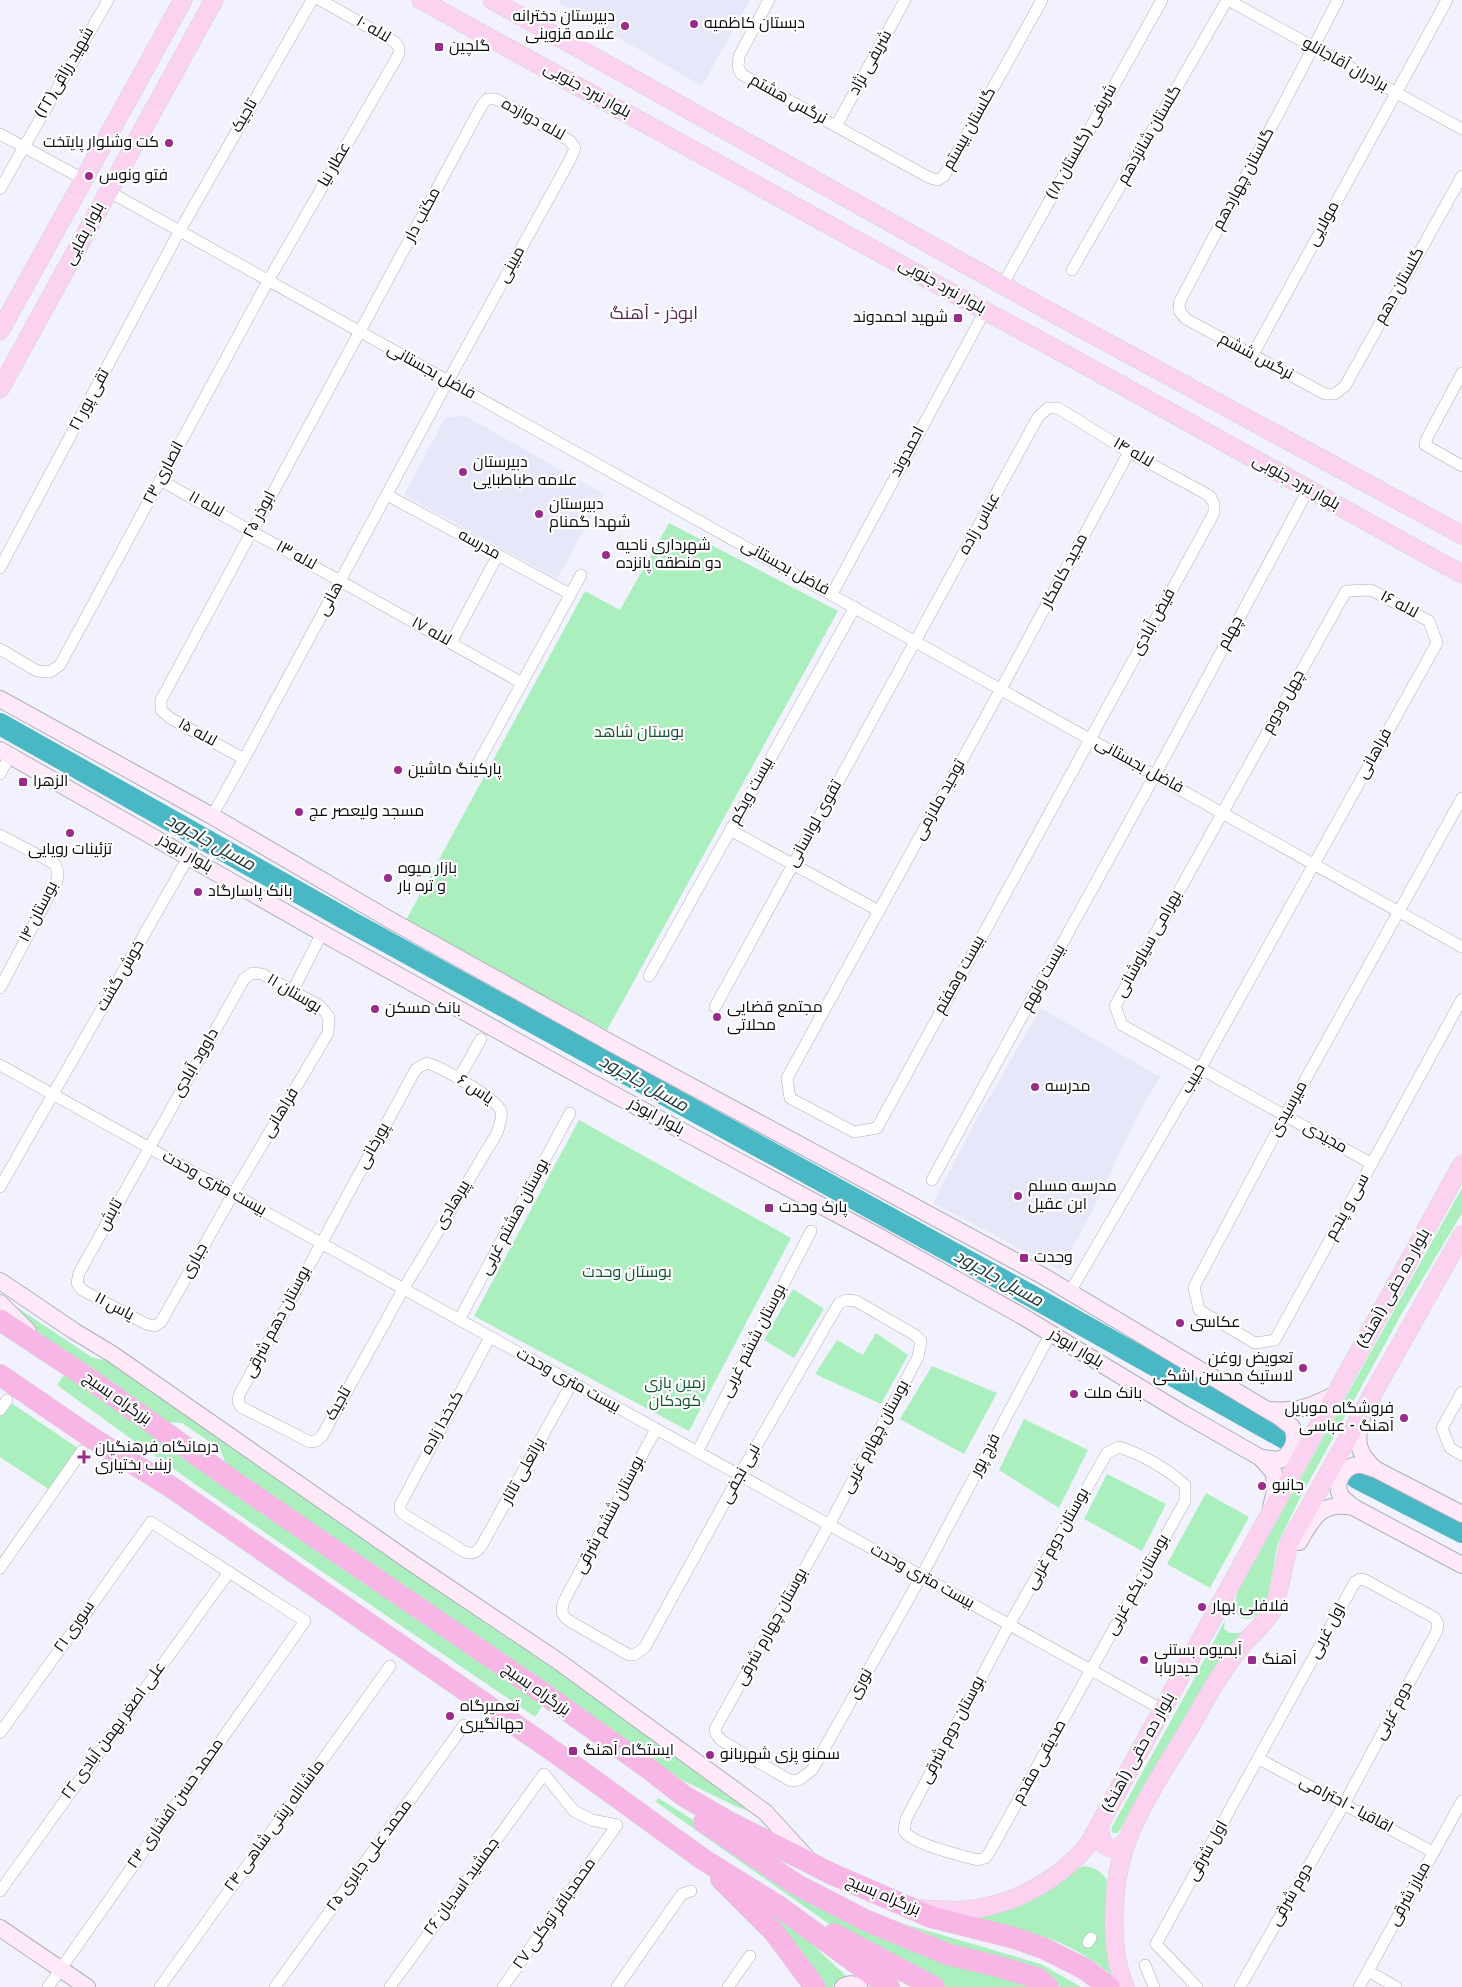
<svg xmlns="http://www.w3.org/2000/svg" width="1462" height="1987" viewBox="0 0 1462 1987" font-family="Overpass,Cairo,sans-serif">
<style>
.built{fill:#e7e7fa}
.green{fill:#acefbe}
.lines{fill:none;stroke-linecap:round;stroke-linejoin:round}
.river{stroke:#4ab7c5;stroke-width:22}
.street-casing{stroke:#aeafb9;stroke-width:12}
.secondary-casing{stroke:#aeafb9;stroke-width:18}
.primary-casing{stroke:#d3d3d4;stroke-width:19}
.highway-casing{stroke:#d3d3d4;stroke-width:22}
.street{stroke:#fff;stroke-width:11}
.secondary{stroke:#fde9f8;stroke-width:16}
.primary{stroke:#fbd3f0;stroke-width:18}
.highway{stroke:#f8b6e6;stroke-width:21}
.poi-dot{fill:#9a2b8a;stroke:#fff;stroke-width:2}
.labels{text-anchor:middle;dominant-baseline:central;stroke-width:4.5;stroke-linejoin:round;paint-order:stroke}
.poi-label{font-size:16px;fill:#0c0c10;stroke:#fff;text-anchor:start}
.street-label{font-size:16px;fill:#0c0c10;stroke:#fff}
.park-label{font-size:16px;fill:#12552e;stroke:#fff}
.neighbourhood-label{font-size:18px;fill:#5e2855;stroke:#fff}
.water-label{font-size:18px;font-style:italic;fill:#173033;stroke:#fff}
</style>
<rect width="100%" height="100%" fill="#f1f2fd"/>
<g class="built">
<polygon points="561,0 750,0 702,86 559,3"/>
<polygon points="463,415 604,494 557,579 404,495 445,418"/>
<polygon points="1041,1008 1160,1077 1134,1122 1103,1190 1061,1270 933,1203 975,1122"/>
</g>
<g class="green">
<polygon points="669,523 838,611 607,1030 405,922 585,591 620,610"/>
<polygon points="579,1120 791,1238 689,1431 474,1316"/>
<path d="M1462,1188V1213L1401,1315L1301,1496L1278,1543L1266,1605C1251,1629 1227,1620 1238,1591Z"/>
<polygon points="793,1289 824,1309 794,1358 764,1340"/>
<polygon points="0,1296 93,1358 110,1361 550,1666 760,1815 735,1806 678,1778 226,1464 220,1449 182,1423 166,1422 27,1329"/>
<polygon points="876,1333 908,1355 881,1404 815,1374 837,1340 863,1355"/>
<polygon points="932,1366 997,1393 964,1454 900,1419"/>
<path d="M64,1375L544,1703L535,1717C375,1607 213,1500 57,1385Z"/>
<polygon points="7,1400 82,1451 53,1492 0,1457 0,1410"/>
<polygon points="1024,1419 1088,1450 1059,1508 999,1470"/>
<polygon points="1107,1474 1166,1504 1142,1551 1084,1519"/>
<polygon points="1206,1493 1249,1517 1210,1588 1167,1564"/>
<polygon points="1225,1620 1224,1629 1230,1633 1246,1633 1213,1675 1172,1738 1118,1833 1113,1833 1111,1830 1112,1827 1193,1681"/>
<polygon points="658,1798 703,1826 781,1882 1041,1987 945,1987 846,1936 656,1802"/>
<path d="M1084,1866C1094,1867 1099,1870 1106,1878L1118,1980C1109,1973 1100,1965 1090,1959C1054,1935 1011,1927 970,1916Z"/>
<polygon points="733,1885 800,1933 846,1976 833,1985 833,1987 821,1987"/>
<polygon points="877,1916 1041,1964 1081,1987 1060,1987 1056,1982 927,1940"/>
</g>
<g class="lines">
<g class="river">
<polyline points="0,724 349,921 1033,1297 1288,1440"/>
<polyline points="1357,1478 1462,1532"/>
</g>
<g class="street-casing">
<g id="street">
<polyline points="769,0 739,56 738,66 741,74 930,178 938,180 944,176 1042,0"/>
<polyline points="1228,0 1462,129"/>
<polyline points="1338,0 1179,303 1180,312 1186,319 1325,394 1335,394 1345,386 1462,176"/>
<polyline points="836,126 905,0"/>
<polyline points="0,134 83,179"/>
<polyline points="0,189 108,0"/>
<polyline points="108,191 1462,947"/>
<polyline points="1072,270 1227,0"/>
<polyline points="1003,284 1162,0"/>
<polyline points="1252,356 1447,0"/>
<polyline points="1462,373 1427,438 1425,445 1462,466"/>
<polyline points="160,480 522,683"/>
<polyline points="387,495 570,594"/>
<polyline points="0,568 179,232 312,0"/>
<polyline points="832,594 985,311"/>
<polyline points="451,643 498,555"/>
<polyline points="0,649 37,671 50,672 60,665 268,281 399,54 399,48 395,42 320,0"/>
<polyline points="476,767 581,575"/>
<polyline points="0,774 10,755"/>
<polyline points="1462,798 1285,1116 1194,1287 1199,1310 1255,1343 1275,1340 1462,999"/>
<polyline points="212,816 244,759 448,381 571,158 575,148 570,141 496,99 487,99 482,105 161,700 161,710 170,718 244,759"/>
<polyline points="730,830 879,911"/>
<polyline points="0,835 55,864 58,872 57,881 0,988"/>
<polygon points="252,973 262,974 320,1006 329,1017 328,1033 233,1194 161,1322 155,1326 146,1324 82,1290 77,1283 79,1273 244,979"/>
<polyline points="649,976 855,607"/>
<polyline points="293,990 322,933"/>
<polyline points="715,1007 1038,417 1048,408 1058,408 1129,452 1210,496 1214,504 1214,513 877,1128 854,1132 790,1098 787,1078 1001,689 1129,452"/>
<path d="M427,1063C441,1067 496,1098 501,1111C503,1117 499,1126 497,1133L404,1288L322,1436L316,1441L310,1442L241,1407L238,1402L239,1395L416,1069Z"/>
<polyline points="0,1065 1163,1710"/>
<polyline points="459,1078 481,1039"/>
<polyline points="932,1180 1155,775 1308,490"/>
<polyline points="0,1187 189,856"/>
<polyline points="1070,1292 1200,1069 1437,643 1429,621 1371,590 1346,591 1115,1006 1122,1025 1372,1164"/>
<polyline points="459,1320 570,1113"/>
<path d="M490,1337L400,1505V1510L403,1514L465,1552C475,1555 478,1551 483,1543L572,1383"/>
<polyline points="1462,1392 1442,1428 1450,1448 1462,1455"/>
<polyline points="0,1410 7,1400"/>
<path d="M656,1429L564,1601C560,1612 562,1616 571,1622L629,1655H634L645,1647L739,1476L839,1303L847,1300L856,1301L915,1335L921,1341L918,1357L829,1525L715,1729L716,1734L722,1741L791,1781L799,1780L812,1770L921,1577L1051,1333"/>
<path d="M1119,1447C1143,1455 1167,1469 1185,1485V1501L989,1853L985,1858L978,1860C962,1856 912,1844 904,1831L906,1819L1009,1625L1107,1453Z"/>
<polyline points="697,1452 811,1231"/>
<polyline points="0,1568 82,1451"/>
<polyline points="0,1733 151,1522 305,1621 48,1987"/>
<polyline points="1259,1759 1433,1852"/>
<polyline points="0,1891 229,1572"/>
<polyline points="1088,1942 1091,1938"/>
<polyline points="1145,1965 1154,1987"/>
<polyline points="1368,1971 1396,1987"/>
<polyline points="160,1987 390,1666"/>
<polyline points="275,1987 464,1725"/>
<polyline points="390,1987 544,1774 574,1811 592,1820 617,1825 503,1987"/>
<polyline points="617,1987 682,1894 691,1891"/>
<polyline points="728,1987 750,1956"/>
<polyline points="1197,1987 1156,1944 1355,1582 1360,1579 1365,1580 1435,1618 1438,1624 1437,1631 1344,1804 1240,1987"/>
<polyline points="1359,1987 1462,1801"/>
</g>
</g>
<g class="secondary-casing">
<g id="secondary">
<path d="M0,699L212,816L392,921L611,1043L1043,1276L1279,1417L1292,1427C1298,1441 1293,1452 1280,1460L1261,1458"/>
<polyline points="0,750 322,933 587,1080 878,1236 1022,1316 1184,1414 1261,1458 1274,1473 1275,1490 1271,1508"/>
<polyline points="0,1281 74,1331 112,1354 412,1563 558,1661 765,1812 807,1858"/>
<polyline points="0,1303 28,1331"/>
<path d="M1269,1410C1299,1412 1310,1407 1336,1394"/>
<path d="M1362,1418C1355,1442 1357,1452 1375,1469L1462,1514"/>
<path d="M1353,1507C1350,1504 1344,1500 1341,1496C1333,1483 1345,1464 1360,1465C1365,1465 1370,1468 1375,1469"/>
<path d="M1299,1542C1313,1517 1322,1501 1353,1507L1462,1565"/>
<polyline points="0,1928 87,1987"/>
<path d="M843,1987C849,1983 853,1983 859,1987"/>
</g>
</g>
<g class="primary-casing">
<g id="primary">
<path d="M421,0L985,311C1145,396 1302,487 1462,574"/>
<polyline points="492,0 1049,311 1462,535"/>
<polyline points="0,331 183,0"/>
<polyline points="0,389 214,0"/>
<path d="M1100,1824C1098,1846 1112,1858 1128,1839"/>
<path d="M922,1909C936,1909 951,1911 965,1910C1012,1906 1058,1881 1088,1845L1462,1164"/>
<path d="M1125,1987C1108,1946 1112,1879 1128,1838C1143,1801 1166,1766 1187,1732C1203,1705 1217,1676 1237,1652C1249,1636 1266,1624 1275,1606L1289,1543L1462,1235"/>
</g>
</g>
<g class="highway-casing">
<g id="highway">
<polyline points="0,1320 94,1382 236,1483 540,1691 648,1768 684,1796 727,1821 832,1874 931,1917 1011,1937 1043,1948 1085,1969 1109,1987"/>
<polyline points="0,1375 92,1438 171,1487 556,1753 704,1860 778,1906 889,1987"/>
<polyline points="704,1822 797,1885 865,1920 947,1954 1000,1967 1037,1978 1048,1987"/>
<polyline points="721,1879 774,1932 815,1987"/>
<polyline points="834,1934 934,1987"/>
</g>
</g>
<use href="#street" class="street"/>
<use href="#secondary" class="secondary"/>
<use href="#primary" class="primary"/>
<use href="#highway" class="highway"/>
</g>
<g class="poi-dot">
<circle cx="694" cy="24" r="5"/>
<circle cx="625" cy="26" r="5"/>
<rect x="434" y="42" width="10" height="10" rx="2.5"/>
<circle cx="169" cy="143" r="5"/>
<circle cx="89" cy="176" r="5"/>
<rect x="953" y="313" width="10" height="10" rx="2.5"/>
<circle cx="463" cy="472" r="5"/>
<circle cx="539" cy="514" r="5"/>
<circle cx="606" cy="555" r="5"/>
<circle cx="398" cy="770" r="5"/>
<rect x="18" y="777" width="10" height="10" rx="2.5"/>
<circle cx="299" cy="812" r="5"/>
<circle cx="70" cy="833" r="5"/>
<circle cx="388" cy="878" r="5"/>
<circle cx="198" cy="892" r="5"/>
<circle cx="375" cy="1009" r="5"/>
<circle cx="717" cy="1017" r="5"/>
<circle cx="1035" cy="1087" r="5"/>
<circle cx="1018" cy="1196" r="5"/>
<rect x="764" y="1203" width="10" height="10" rx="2.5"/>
<rect x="1019" y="1253" width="10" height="10" rx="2.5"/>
<circle cx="1180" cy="1323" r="5"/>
<circle cx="1303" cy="1368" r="5"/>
<circle cx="1074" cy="1394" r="5"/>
<circle cx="1404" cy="1418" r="5"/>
<path d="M81.5 1449.5h5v5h5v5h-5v5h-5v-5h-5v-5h5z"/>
<circle cx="1262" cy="1486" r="5"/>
<circle cx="1202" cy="1607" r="5"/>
<circle cx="1144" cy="1660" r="5"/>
<rect x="1247" y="1655" width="10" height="10" rx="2.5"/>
<circle cx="450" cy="1716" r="5"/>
<rect x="568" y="1746" width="10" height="10" rx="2.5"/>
<circle cx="710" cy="1755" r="5"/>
</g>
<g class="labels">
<g class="poi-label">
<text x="615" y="17" text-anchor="end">دبیرستان دخترانه<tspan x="615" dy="18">علامه قزوینی</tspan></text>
<text x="704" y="24">دبستان کاظمیه</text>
<text x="449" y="47">گلچین</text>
<text x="159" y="143" text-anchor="end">کت وشلوار پایتخت</text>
<text x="99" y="176">فتو ونوس</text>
<text x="948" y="318" text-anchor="end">شهید احمدوند</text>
<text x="473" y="463">دبیرستان<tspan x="473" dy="18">علامه طباطبایی</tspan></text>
<text x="549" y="505">دبیرستان<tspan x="549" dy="18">شهدا گمنام</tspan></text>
<text x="616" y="546">شهرداری ناحیه<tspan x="616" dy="18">دو منطقه پانزده</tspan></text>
<text x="408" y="770">پارکینگ ماشین</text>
<text x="33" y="782">الزهرا</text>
<text x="309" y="812">مسجد ولیعصر عج</text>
<text x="70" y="850" text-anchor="middle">تزئینات رویایی</text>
<text x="398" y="869">بازار میوه<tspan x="398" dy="18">و تره بار</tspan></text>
<text x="208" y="892">بانک پاسارگاد</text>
<text x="727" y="1008">مجتمع قضایی<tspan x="727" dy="18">محلاتی</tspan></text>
<text x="385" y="1009">بانک مسکن</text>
<text x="1045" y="1087">مدرسه</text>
<text x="1028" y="1187">مدرسه مسلم<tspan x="1028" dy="18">ابن عقیل</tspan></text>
<text x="779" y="1208">پارک وحدت</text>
<text x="1034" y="1258">وحدت</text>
<text x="1190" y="1323">عکاسى</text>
<text x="1293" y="1359" text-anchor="end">تعویض روغن<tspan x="1293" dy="18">لاستیک محسن اشکی</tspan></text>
<text x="1084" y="1394">بانک ملت</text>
<text x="1394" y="1409" text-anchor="end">فروشگاه موبایل<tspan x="1394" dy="18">آهنگ - عباسی</tspan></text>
<text x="95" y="1448">درمانگاه فرهنگیان<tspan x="95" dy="18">زینب بختیاری</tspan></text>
<text x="1272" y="1486">جانبو</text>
<text x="1212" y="1607">فلافلی بهار</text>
<text x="1154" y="1651">آبمیوه بستنی<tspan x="1154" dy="18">حیدربابا</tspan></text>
<text x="1262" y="1660">آهنگ</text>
<text x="460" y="1707">تعمیرگاه<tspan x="460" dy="18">جهانگیری</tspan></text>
<text x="583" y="1751">ایستگاه آهنگ</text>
<text x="720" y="1755">سمنو پزی شهربانو</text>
</g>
<g class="street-label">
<text transform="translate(373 30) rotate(30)">لاله ۱۰</text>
<text transform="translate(871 63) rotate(-61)">شریفی نژاد</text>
<text transform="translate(1345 65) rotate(29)">برادران آقاجانلو</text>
<text transform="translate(65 73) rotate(-60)">شهید رزاقی(۲۲)</text>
<text transform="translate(587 91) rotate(29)">بلوار نبرد جنوبی</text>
<text transform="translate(788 100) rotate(29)">نرگس هشتم</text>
<text transform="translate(245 116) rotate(-60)">تاجیک</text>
<text transform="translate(533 120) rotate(29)">لاله دوازده</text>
<text transform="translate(970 129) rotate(-61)">گلستان بیستم</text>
<text transform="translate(1150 135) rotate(-60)">گلستان شانزدهم</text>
<text transform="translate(1082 142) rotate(-61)">شریفی (گلستان ۱۸)</text>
<text transform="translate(335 165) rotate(-60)">عطار نیا</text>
<text transform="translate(1244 179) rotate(-62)">گلستان چهاردهم</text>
<text transform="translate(423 215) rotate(-62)">مکتب دار</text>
<text transform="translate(1324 224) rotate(-61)">مولایی</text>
<text transform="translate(85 234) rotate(-62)">بلوار بقایی</text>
<text transform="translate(512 265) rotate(-61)">مبینی</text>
<text transform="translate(1400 286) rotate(-61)">گلستان دهم</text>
<text transform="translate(942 287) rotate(29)">بلوار نبرد جنوبی</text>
<text transform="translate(1256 357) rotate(28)">نرگس ششم</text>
<text transform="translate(431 372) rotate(29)">فاضل بجستانی</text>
<text transform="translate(90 400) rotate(-62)">تقی پور ۲۱</text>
<text transform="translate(908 452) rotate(-62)">احمدوند</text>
<text transform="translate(1133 453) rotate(30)">لاله ۱۴</text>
<text transform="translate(164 473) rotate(-62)">انصاری ۲۳</text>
<text transform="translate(1296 483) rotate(29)">بلوار نبرد جنوبی</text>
<text transform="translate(206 505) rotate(29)">لاله ۱۱</text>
<text transform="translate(260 515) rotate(-62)">ابوذر ۲۵</text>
<text transform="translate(980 524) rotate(-61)">عباس زاده</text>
<text transform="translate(479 545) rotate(29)">مدرسه</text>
<text transform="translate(296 556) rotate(29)">لاله ۱۳</text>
<text transform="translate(785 568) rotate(29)">فاضل بجستانی</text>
<text transform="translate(1065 571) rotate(-62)">مجید کامکار</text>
<text transform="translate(331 599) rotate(-62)">هانی</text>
<text transform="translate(1399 605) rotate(28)">لاله ۱۶</text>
<text transform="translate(1154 622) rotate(-61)">فیض آبادی</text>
<text transform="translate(431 632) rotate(29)">لاله ۱۷</text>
<text transform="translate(1231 633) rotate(-62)">چهلم</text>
<text transform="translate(1284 702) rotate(-61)">چهل ودوم</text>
<text transform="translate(197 733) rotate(29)">لاله ۱۵</text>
<text transform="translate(1375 754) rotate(-61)">فراهانی</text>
<text transform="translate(1139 766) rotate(29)">فاضل بجستانی</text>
<text transform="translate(752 791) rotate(-61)">بیست ویکم</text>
<text transform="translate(940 800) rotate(-61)">توحید ملازمی</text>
<text transform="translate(815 824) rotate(-61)">تقوی لواسانی</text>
<text transform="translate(185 854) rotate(30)">بلوار ابوذر</text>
<text transform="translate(39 912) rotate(-63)">بوستان ۱۴</text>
<text transform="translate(1149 944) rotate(-61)">بهرامی سیاوشانی</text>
<text transform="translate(960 975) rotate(-61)">بیست وهفتم</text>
<text transform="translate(121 976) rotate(-60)">خوش گشت</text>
<text transform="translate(1044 978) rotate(-61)">بیست ونهم</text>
<text transform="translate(294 994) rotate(31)">بوستان ۱۱</text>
<text transform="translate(196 1063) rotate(-60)">داوود آبادی</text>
<text transform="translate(1194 1079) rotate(-60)">حبیب</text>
<text transform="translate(475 1090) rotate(34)">یاس ۶</text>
<text transform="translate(1289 1109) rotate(-61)">میرسیدی</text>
<text transform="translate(281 1113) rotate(-59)">فراهانی</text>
<text transform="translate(656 1117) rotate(28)">بلوار ابوذر</text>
<text transform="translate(1325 1138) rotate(29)">مجیدی</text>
<text transform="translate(374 1146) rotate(-61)">پورخانی</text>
<text transform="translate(214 1184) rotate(29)">بیست متری وحدت</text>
<text transform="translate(453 1205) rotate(-59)">پیرهادی</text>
<text transform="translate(1348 1207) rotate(-61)">سی و پنجم</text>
<text transform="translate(111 1215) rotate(-61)">تابش</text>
<text transform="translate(515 1217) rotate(-62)">بوستان هشتم غربی</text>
<text transform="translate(195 1261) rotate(-61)">جباری</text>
<text transform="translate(1394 1289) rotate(-61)">بلوار ده حقی (آهنگ)</text>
<text transform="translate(114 1307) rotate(28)">یاس ۱۱</text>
<text transform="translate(278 1322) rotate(-62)">بوستان دهم شرقی</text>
<text transform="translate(754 1341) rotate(-63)">بوستان ششم غربی</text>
<text transform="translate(1076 1349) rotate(31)">بلوار ابوذر</text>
<text transform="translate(568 1381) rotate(29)">بیست متری وحدت</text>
<text transform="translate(117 1399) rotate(35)">بزرگراه بسیج</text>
<text transform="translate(339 1404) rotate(-61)">تاجیک</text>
<text transform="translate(443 1423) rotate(-61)">کدخدا زاده</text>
<text transform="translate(876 1437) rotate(-62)">بوستان چهارم غربی</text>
<text transform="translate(986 1455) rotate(-62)">فرج پور</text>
<text transform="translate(524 1471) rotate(-61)">براتعلی تاتار</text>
<text transform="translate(741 1474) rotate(-61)">نبی نجفی</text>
<text transform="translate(610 1515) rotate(-62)">بوستان ششم شرقی</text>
<text transform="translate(1058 1539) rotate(-61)">بوستان دوم غربی</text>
<text transform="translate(922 1577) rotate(29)">بیست متری وحدت</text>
<text transform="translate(1138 1585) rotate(-61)">بوستان یکم غربی</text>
<text transform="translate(75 1627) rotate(-55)">سوری ۲۱</text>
<text transform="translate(772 1627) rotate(-61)">بوستان چهارم شرقی</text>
<text transform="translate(1328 1631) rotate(-62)">اول غربی</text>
<text transform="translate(861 1684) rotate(-61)">نوری</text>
<text transform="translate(536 1690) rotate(35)">بزرگراه بسیج</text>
<text transform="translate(1394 1711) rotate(-62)">دوم غربی</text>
<text transform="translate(953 1730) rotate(-62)">بوستان دوم شرقی</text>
<text transform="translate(114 1731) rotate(-54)">علی اصغر بهمن آبادی ۲۲</text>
<text transform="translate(1139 1753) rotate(-61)">بلوار ده حقی (آهنگ)</text>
<text transform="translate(1040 1762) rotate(-61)">صدیقی مقدم</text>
<text transform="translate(176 1804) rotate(-55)">محمد حسن افشاری ۲۳</text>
<text transform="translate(1346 1805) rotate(28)">اقاقیا - احترامی</text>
<text transform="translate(275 1826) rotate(-54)">ماشااله زینتی شاهی ۲۴</text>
<text transform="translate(1208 1851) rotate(-61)">اول شرقی</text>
<text transform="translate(370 1856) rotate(-54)">محمد علی جابری ۲۵</text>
<text transform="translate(462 1887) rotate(-54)">جمشید اسدیان ۲۶</text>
<text transform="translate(1410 1894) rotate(-61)">مبارز شرقی</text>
<text transform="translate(1292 1895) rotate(-60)">دوم شرقی</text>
<text transform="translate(883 1896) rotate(23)">بزرگراه بسیج</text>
<text transform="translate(555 1914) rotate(-55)">محمدباقر توکلی ۲۷</text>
</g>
<g class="park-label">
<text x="639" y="733">بوستان شاهد</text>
<text x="627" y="1273">بوستان وحدت</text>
<text x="675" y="1384">زمین بازی<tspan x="675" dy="18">کودکان</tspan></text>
</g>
<g class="neighbourhood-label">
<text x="654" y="314">ابوذر - آهنگ</text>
</g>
<g class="water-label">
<text transform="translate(210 843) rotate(29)">مسیل جاجرود</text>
<text transform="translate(643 1084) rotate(29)">مسیل جاجرود</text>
<text transform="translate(998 1279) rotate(29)">مسیل جاجرود</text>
</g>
</g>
</svg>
